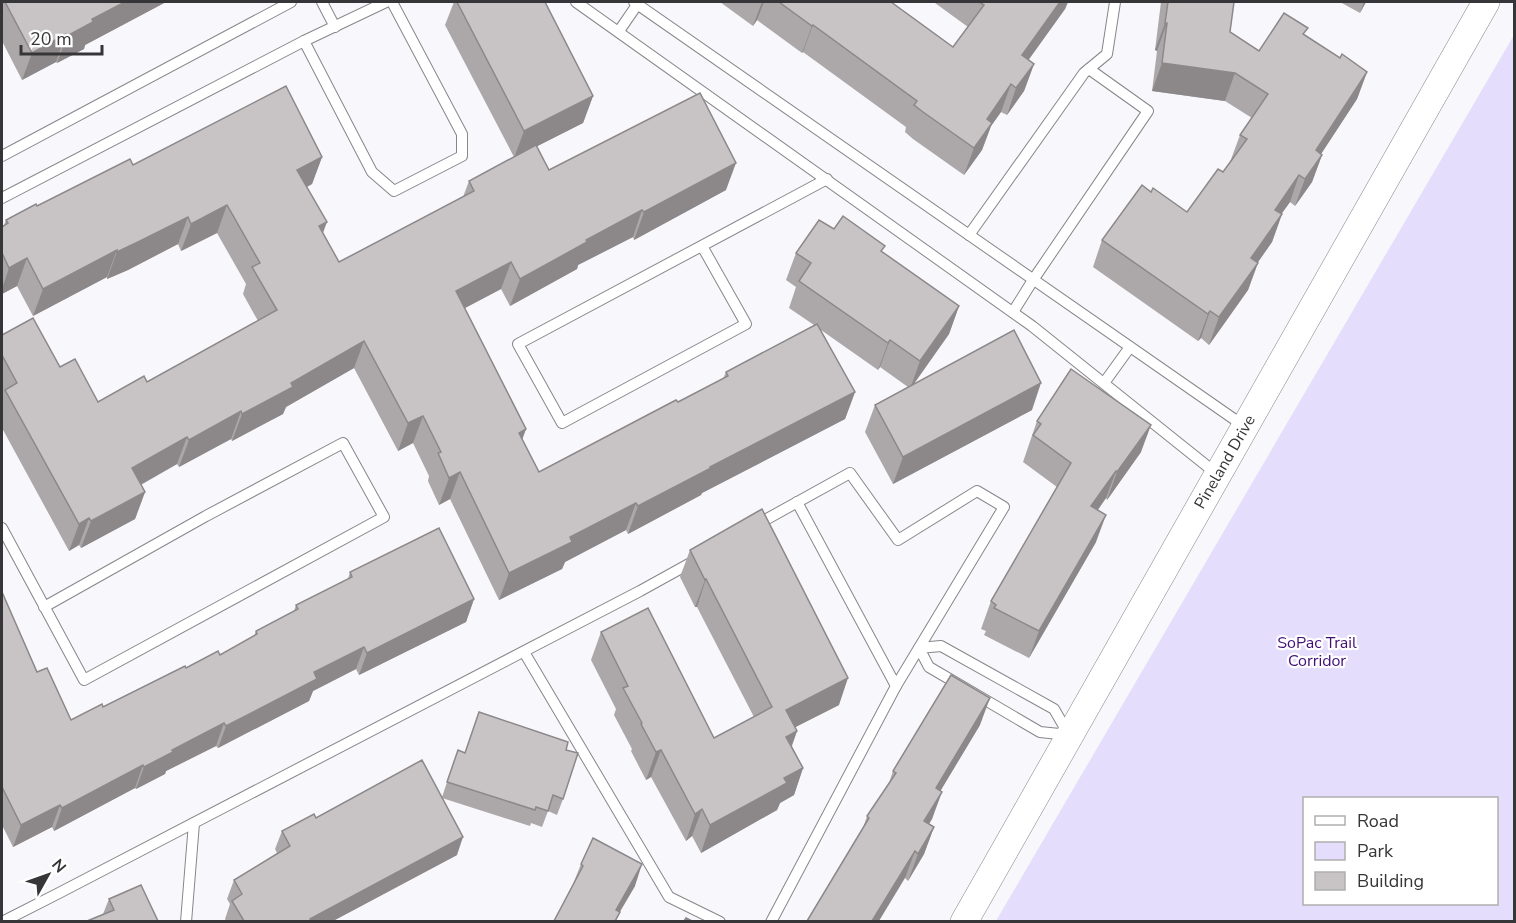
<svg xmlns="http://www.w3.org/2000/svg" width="1516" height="923" viewBox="0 0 1516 923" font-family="'Nunito Sans',sans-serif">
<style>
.green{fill:#e5ddfc;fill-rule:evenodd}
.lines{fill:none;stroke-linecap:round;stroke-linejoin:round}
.service-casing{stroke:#87868a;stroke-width:12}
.tertiary-casing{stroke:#87868a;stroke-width:28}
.service{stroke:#fff;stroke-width:10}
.tertiary{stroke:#fff;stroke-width:27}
.wall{fill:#aca8a9}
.shaded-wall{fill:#8c8889}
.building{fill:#c8c3c4;stroke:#8c8889;stroke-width:1.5}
.labels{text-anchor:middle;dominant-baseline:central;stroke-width:4.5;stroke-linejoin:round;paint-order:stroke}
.street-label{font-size:16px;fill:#363638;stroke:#fff}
.park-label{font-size:16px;fill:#400f78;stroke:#fff}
</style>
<rect width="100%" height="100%" fill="#f8f7fb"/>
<path class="green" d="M1514,35V921H996ZM1304,798H1496V904H1304Z"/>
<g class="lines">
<g class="service-casing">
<g id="service">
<polyline points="322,2 335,27"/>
<polyline points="576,2 1032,326 1217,474"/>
<polyline points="634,2 1244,426"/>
<polyline points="619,31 639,2"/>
<polyline points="304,41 372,172 394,191 462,156 462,134 392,2"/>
<polyline points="2,156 291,2"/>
<polyline points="2,198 304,41 386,2"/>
<polyline points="969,235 1084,73 1107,54 1115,2"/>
<polyline points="702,246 746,324 562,423 518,344 827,179"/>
<polyline points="1013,312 1033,280 1148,111 1089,69"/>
<polyline points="1104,383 1130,347"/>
<polyline points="797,502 896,686"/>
<polyline points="756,525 850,473 898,540 977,491 1004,507 896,686 771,922"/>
<polyline points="2,528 84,680 384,517 343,443 206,516 44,607"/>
<polygon points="941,646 1054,709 1069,735 1040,732 929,667 919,648"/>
<polyline points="524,652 669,897 720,922"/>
<polyline points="2,922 59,893 640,591 696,560"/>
<polyline points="186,922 194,823"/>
</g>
</g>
<g class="tertiary-casing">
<polyline id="tertiary" points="964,922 1486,2"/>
</g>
<use href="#service" class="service"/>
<use href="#tertiary" class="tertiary"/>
</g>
<g class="wall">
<polygon points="2,2 166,2 85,45 84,49 57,63 56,62 22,80 2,41"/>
<polygon points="454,2 545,2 593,96 583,123 537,146 549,170 726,190 634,240 633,237 578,265 577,269 510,306 501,289 465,308 526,429 522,439 539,472 723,379 726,372 814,325 789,308 796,287 786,280 796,253 834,229 883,253 959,306 949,334 914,384 1032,410 893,484 865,432 875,405 908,387 880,367 878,370 821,330 855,392 845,419 702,493 701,495 628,534 626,530 565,562 562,569 499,600 450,499 439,505 428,481 429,476 413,443 398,451 354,368 286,407 283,414 232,441 231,439 179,467 177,464 141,485 145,492 135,519 81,548 79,545 69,551 2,428 2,335 60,367 98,402 147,382 258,321 243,294 246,284 217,233 181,251 178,244 128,270 107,279 107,277 33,316 17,286 2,294 2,227 4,225 6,220 133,165 322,157 312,184 307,187 323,233 339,262 463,197 469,181 514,157 445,25"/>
<polygon points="720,2 891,2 953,47 968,27 935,3 935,2 1068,2 1065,9 1028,60 1034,64 1024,91 1007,115 1001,112 991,126 982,150 964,175 913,139 905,132 906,127 803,52 802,53 757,20 753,26"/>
<polygon points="1161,2 1234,2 1230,32 1259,51 1305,35 1340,58 1367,72 1357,99 1321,154 1322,155 1312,182 1295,206 1290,202 1281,214 1282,214 1272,242 1258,262 1248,290 1209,345 1201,338 1198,341 1093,267 1102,240 1151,192 1187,212 1223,172 1230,162 1240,135 1252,118 1225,101 1152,91 1157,51 1155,50"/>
<polygon points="1340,2 1366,2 1360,13"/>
<polygon points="1037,421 1141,452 1107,500 1106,498 1098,510 1096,542 1029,658 984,635 986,631 981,629 991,601 1057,487 1023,462"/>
<polygon points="690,550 839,705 795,727 797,731 792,746 803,768 794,795 780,803 777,810 701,853 692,836 686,841 651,777 646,780 631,751 632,749 614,715 616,709 591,660 601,632 714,738 754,717 697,607 695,607 680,577"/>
<polygon points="350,572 474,599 466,622 359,675 356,669 313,691 309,701 218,748 216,746 166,771 165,774 136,789 135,788 54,831 52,827 13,847 2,825 2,592 37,672 71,720 103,707 186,668 220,655 254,636 256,631 294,611 296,605 348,579"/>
<polygon points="479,712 566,750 563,799 557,815 548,811 542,827 531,823 530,826 442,798 457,855 333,921 226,921 225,919 230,904 227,899 234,880 277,853 275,849 282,831 316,818 442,797 458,750 465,753"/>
<polygon points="980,725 940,791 932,819 929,824 934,827 924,854 908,881 905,878 863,828 867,816 889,783 893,771"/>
<polygon points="581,864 635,886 620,912 616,921 554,921 573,884"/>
<polygon points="109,899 158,921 103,914"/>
</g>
<g class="shaded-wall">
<polygon points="125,2 166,2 85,45 84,49 57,63 67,36 92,19"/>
<polygon points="762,2 764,2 757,20 753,26"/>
<polygon points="1060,2 1068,2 1065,9 1012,83 1022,55"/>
<polygon points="1364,2 1366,2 1360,13"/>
<polygon points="1165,23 1167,23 1157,51 1155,50"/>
<polygon points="813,25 803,52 802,53 812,26"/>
<polygon points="66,34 56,62 22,80 32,53"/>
<polygon points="1162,63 1235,73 1225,101 1152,91"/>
<polygon points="1034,64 1024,91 1007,115 1016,88"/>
<polygon points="1367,72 1357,99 1306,177 1316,150"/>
<polygon points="1011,84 1001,112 991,126 982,150 964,175 974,148 987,119"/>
<polygon points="593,96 583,123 514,158 524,131"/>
<polygon points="1322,155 1312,182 1295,206 1305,179"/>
<polygon points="322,157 312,184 287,197 297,170"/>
<polygon points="736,163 726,190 634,240 644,212"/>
<polygon points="1299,175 1290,202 1265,237 1275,210"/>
<polygon points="227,205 217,233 181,251 191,224"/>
<polygon points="642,210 633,237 578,265 577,269 510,306 520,279 586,240"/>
<polygon points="1282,214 1272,242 1242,285 1251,258"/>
<polygon points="188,217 178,244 128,270 107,279 117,252"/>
<polygon points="327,222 317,249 319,226"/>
<polygon points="117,250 107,277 33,316 43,289"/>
<polygon points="27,258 17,286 2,294 2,289 9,268"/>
<polygon points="511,262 501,289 446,318 456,291"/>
<polygon points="1258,263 1248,290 1209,345 1219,317"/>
<polygon points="959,306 949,334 910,389 920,361"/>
<polygon points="1210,311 1201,338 1198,341 1208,314"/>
<polygon points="890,340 880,367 878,370 888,343"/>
<polygon points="364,341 354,368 286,407 283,414 232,441 242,414 291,383"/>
<polygon points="1041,383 1032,410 893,484 903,457"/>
<polygon points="855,392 845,419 702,493 701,495 628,534 638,506 710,467"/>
<polygon points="241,411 231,439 179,467 189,440"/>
<polygon points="423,416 413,443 398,451 408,423"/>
<polygon points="1151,425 1141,452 1107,500 1117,472"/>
<polygon points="526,429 516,457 519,433"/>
<polygon points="187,437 177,464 122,495 132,468"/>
<polygon points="1116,471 1106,498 1081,533 1091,506"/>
<polygon points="460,472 450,499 439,505 449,478"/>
<polygon points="145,492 135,519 81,548 91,521"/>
<polygon points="636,503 626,530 565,562 562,569 499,600 509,573 570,537"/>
<polygon points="1106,515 1096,542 1029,658 1039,631"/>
<polygon points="89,518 79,545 69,551 79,524"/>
<polygon points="706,579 697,607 695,607 705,580"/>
<polygon points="474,599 466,622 359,675 367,653"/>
<polygon points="364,647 356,669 313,691 309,701 218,748 226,726 314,672"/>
<polygon points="848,678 839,705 776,737 786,710"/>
<polygon points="990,698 980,725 926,815 936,788"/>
<polygon points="224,723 216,746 166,771 165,774 136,789 144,767 172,750"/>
<polygon points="797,731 787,758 786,737"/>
<polygon points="661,750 651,777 646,780 656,752"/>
<polygon points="143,765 135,788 54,831 62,808"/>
<polygon points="803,768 794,795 780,803 777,810 701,853 710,825 784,778"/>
<polygon points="942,792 932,819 914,848 924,821"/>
<polygon points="60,805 52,827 13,847 21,825"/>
<polygon points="702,809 692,836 686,841 695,814"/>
<polygon points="934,827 924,854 908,881 918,854"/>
<polygon points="463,837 457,855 333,921 309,921 310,919"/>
<polygon points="915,851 905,878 879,921 872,921"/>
<polygon points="642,864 635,886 614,921 616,910"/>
</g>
<g class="building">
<polygon points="5,2 125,2 92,19 93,22 67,36 66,34 32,53"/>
<polygon points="457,2 545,2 593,96 524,131"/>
<polygon points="779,2 891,2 953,47 984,5 979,2 1060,2 1022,55 1034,64 1016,88 1011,84 987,119 992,123 974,148 923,112 914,105 917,101 813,25 812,26"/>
<polygon points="1168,2 1234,2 1230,32 1259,51 1284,13 1308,28 1303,34 1340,58 1342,54 1367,72 1316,150 1322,155 1305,179 1299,175 1275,210 1282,214 1251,258 1258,263 1219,317 1210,311 1208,314 1102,240 1142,185 1151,192 1153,188 1187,212 1218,169 1223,172 1247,139 1240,135 1268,94 1235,73 1162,63 1167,23 1165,23"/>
<polygon points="286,86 322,157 297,170 327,222 319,226 339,262 474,191 469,181 536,145 549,170 700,93 736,163 644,212 642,210 586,240 587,242 520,279 511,262 456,291 526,429 519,433 539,472 676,400 678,402 728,376 726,372 817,324 855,392 710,467 711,468 638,506 636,503 570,537 572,542 509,573 460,472 449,478 438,453 441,452 423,416 408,423 364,341 291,383 293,387 242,414 241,411 189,440 187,437 132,468 145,492 91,521 89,518 79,524 5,390 17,383 2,355 2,335 33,318 60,367 75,359 98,402 144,376 147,382 277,310 252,267 260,263 227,205 191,224 188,217 138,242 117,252 117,250 43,289 27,258 9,268 2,253 2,227 8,223 6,220 36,204 37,206 130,159 133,165"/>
<polygon points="843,216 885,246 881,251 959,306 920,361 890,340 888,343 799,281 811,263 796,253 819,220 834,229"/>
<polygon points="1014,330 1041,383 903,457 875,405"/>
<polygon points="1071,369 1151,425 1117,472 1116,471 1091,506 1106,515 1039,631 994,608 996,605 991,601 1071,463 1033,435 1041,424 1037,421"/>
<polygon points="762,509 848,678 786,710 797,731 786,737 803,768 784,778 787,783 710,825 702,809 695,814 661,750 656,752 641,724 642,723 623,688 628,686 601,632 648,608 714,738 772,707 706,579 705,580 690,550"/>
<polygon points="439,528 474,599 367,653 364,647 314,672 317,679 226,726 224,723 172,750 173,752 144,767 143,765 62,808 60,805 21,825 2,787 2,592 37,672 47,668 71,720 102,704 103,707 185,666 186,668 218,651 220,655 257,634 256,631 298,609 296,605 352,577 350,572"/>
<polygon points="951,675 990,698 936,788 942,792 924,821 934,827 918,854 915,851 872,921 807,921 869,818 867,816 896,773 893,771"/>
<polygon points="479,712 568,742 566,750 578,753 563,799 553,795 548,811 536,807 535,810 447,782 458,750 465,753"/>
<polygon points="422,760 463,837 310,919 312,921 244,921 232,901 242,894 234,880 290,846 282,831 314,814 316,818"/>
<polygon points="593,838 642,864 616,910 620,912 615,921 554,921 583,866 581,864"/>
<polygon points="141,885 158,921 87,921 114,910 109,899"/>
<polygon points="686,918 692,921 684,921"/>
</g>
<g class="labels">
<g class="street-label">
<text transform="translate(1225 462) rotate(-60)">Pineland Drive</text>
</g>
<g class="park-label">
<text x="1317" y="643">SoPac Trail<tspan x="1317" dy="18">Corridor</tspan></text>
</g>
</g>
<rect width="1516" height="923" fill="none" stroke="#363638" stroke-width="6"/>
<rect x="1303" y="797" width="195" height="108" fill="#ffffff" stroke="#afafaf" stroke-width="1.5"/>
<rect x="1315" y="816" width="30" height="9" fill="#ffffff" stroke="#afafaf" stroke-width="1.5"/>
<text x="1357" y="827" font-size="18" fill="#363638">Road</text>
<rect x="1315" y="842" width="30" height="18" fill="#e5ddfc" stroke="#afafaf" stroke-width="1.5"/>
<text x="1357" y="857" font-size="18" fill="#363638">Park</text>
<rect x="1315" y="872" width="30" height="18" fill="#c8c3c4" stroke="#afafaf" stroke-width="1.5"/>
<text x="1357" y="887" font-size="18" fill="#363638">Building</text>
<g transform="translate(48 875) rotate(50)" stroke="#ffffff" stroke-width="4.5" paint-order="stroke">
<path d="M0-4.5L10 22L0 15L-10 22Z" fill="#363638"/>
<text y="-9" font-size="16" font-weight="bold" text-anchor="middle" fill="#363638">N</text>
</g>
<path d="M21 45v9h81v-9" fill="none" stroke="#363638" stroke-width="3"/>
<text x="30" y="45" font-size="18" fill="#363638" stroke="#ffffff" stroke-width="4.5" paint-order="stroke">20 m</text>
</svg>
